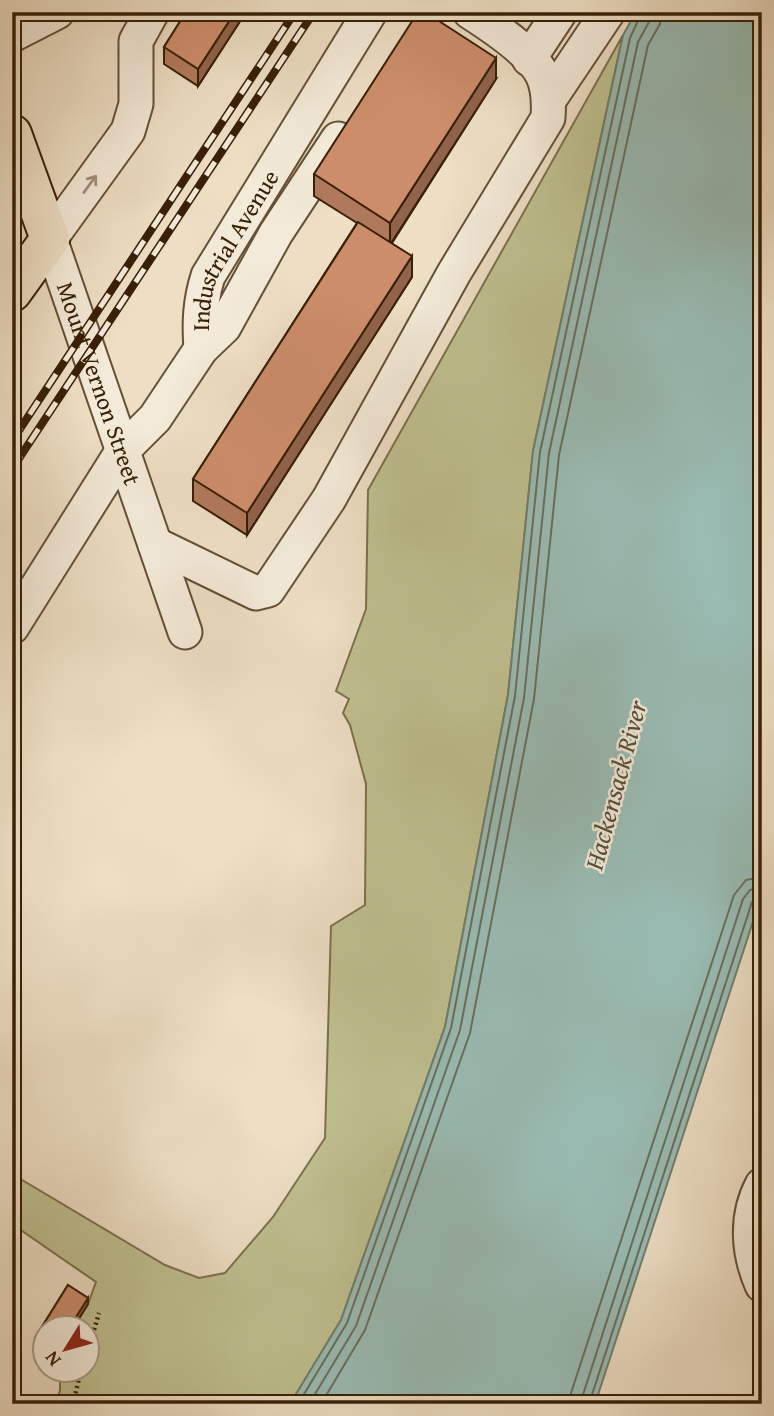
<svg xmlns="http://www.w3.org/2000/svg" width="774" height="1416" viewBox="0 0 774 1416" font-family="'Gentium Book Plus',serif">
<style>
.green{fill:#bfc090;stroke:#7c704b;stroke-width:2}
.water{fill:#99bcb4;stroke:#727e6e;stroke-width:2}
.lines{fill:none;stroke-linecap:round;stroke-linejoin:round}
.shore{stroke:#686e5d;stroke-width:2}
.minor-casing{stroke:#655036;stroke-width:37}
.major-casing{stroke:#382006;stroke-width:42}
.path{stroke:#382006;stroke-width:4.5;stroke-dasharray:2 3.5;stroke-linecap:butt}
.minor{stroke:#f3ead9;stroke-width:33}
.major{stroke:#eddec4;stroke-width:38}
.rail-casing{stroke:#382006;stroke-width:8}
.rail{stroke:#f3ead9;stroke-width:5;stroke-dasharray:16;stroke-linecap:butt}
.wall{fill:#b0795b;stroke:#382006;stroke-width:2}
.shaded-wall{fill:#90634a;stroke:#382006;stroke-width:2}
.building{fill:#cd8d6a;stroke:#382006;stroke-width:2}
.oneway{stroke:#9f8f7a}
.labels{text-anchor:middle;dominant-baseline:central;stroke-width:5;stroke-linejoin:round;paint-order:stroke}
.street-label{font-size:24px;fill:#382006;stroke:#f3ead9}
.water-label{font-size:26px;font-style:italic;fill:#554f3a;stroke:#f3ead9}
</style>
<rect width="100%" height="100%" fill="#eddec4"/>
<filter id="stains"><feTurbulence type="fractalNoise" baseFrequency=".00286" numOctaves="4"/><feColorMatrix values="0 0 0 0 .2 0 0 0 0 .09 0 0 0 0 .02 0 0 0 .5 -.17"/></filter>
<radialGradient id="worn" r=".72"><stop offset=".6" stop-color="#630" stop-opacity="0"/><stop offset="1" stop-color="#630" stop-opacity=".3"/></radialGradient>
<polygon class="green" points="623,35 533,451 508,695 445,1027 341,1320 290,1404 56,1404 60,1390 60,1371 88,1370 88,1328 73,1328 88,1304 96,1282 12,1224 12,1174 165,1265 199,1278 225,1273 273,1217 325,1138 331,926 365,905 366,784 350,725 343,713 349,699 336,691 366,609 368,490"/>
<polygon class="water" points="636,12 762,12 762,894 595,1404 290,1404 341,1320 445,1027 508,695 533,451 623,35"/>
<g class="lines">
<g class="shore">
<polyline points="298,1404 347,1323 451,1028 515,696 540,452 630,38 642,12"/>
<polyline points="309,1404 356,1326 460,1030 524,698 549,453 638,42 650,20 651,12"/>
<polyline points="321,1404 365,1330 470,1033 534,699 559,455 648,45 660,24 661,12"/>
<polyline points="570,1404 571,1393 734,895 746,880 762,877"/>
<polyline points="580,1404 743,899 750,890 762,887"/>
<polyline points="589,1404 752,902 756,897 762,896"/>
</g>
<g class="minor-casing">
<g id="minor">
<path id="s1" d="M152,12L136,41V104L128,131L50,239L185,632"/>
<polyline points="12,35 57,12"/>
<polyline points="529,59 560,12"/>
<polyline points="549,100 608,12"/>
<path id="s2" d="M201,349C199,323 200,301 208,276L370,12"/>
<path d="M155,544L256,593L268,590L329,499L454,273L548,118C549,103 549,88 542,74C530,51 492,26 470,12"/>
<polyline points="12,627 123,450 155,418 201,349 224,327 276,233 338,139"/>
<path d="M762,1185C745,1217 748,1253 762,1285"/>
</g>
</g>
<g class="major-casing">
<polyline id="major" points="12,134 50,239 12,292"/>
</g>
<g class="path">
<polyline points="88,1351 99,1313"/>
<polyline points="73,1404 81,1370"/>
</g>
<use href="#minor" class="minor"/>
<use href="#major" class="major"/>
<g class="rail-casing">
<g id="rail">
<polyline points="12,441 295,12"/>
<polyline points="12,469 314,12"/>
</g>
</g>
<use href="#rail" class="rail"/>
</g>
<g class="wall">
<polygon points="186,12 246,12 198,86 164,64 164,47"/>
<polygon points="496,79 392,243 412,277 247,535 193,501 193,479 357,223 314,196 314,174"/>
<polygon points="68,1285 88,1298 88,1304 73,1328 46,1328 46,1350 35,1344 35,1338"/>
</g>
<g class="shaded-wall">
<polygon points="235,12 246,12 198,86 198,69"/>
<polygon points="496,58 496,79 390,245 390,223"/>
<polygon points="412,256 412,277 247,535 247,513"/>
<polygon points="88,1298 88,1304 73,1328 69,1328"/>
</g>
<g class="building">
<polygon points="186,12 235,12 198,69 164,47"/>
<polygon points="418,12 425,12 496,58 390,223 314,174"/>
<polygon points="358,222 412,256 247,513 193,479"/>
<polygon points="68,1285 88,1298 69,1328 46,1328 46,1344 35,1338"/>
<polygon points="12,1396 26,1404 12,1404"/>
</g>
<defs><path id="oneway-shaft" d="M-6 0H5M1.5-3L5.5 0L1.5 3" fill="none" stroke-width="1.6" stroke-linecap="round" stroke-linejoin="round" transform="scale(1.75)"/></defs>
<use class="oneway" href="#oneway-shaft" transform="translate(90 184) rotate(-54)"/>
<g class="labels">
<g class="street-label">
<text stroke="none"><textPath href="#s2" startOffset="107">Industrial Avenue</textPath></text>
<text stroke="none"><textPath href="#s1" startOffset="410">Mount Vernon Street</textPath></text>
</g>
<g class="water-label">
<text transform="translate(615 785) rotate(-75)">Hackensack River</text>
</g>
</g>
<rect width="774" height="1416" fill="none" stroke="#eddec4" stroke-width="42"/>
<rect x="14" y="14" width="746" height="1388" fill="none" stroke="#382006" stroke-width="3.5"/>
<rect x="21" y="21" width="732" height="1374" fill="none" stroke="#382006" stroke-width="2"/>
<g transform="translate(66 1349) rotate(233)"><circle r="33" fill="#f3ead9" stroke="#a89985" stroke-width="2"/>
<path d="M0-5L12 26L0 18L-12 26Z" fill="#8f2418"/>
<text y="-10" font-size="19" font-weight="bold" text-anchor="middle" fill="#382006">N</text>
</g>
<rect width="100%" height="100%" filter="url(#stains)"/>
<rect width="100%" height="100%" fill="url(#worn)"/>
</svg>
